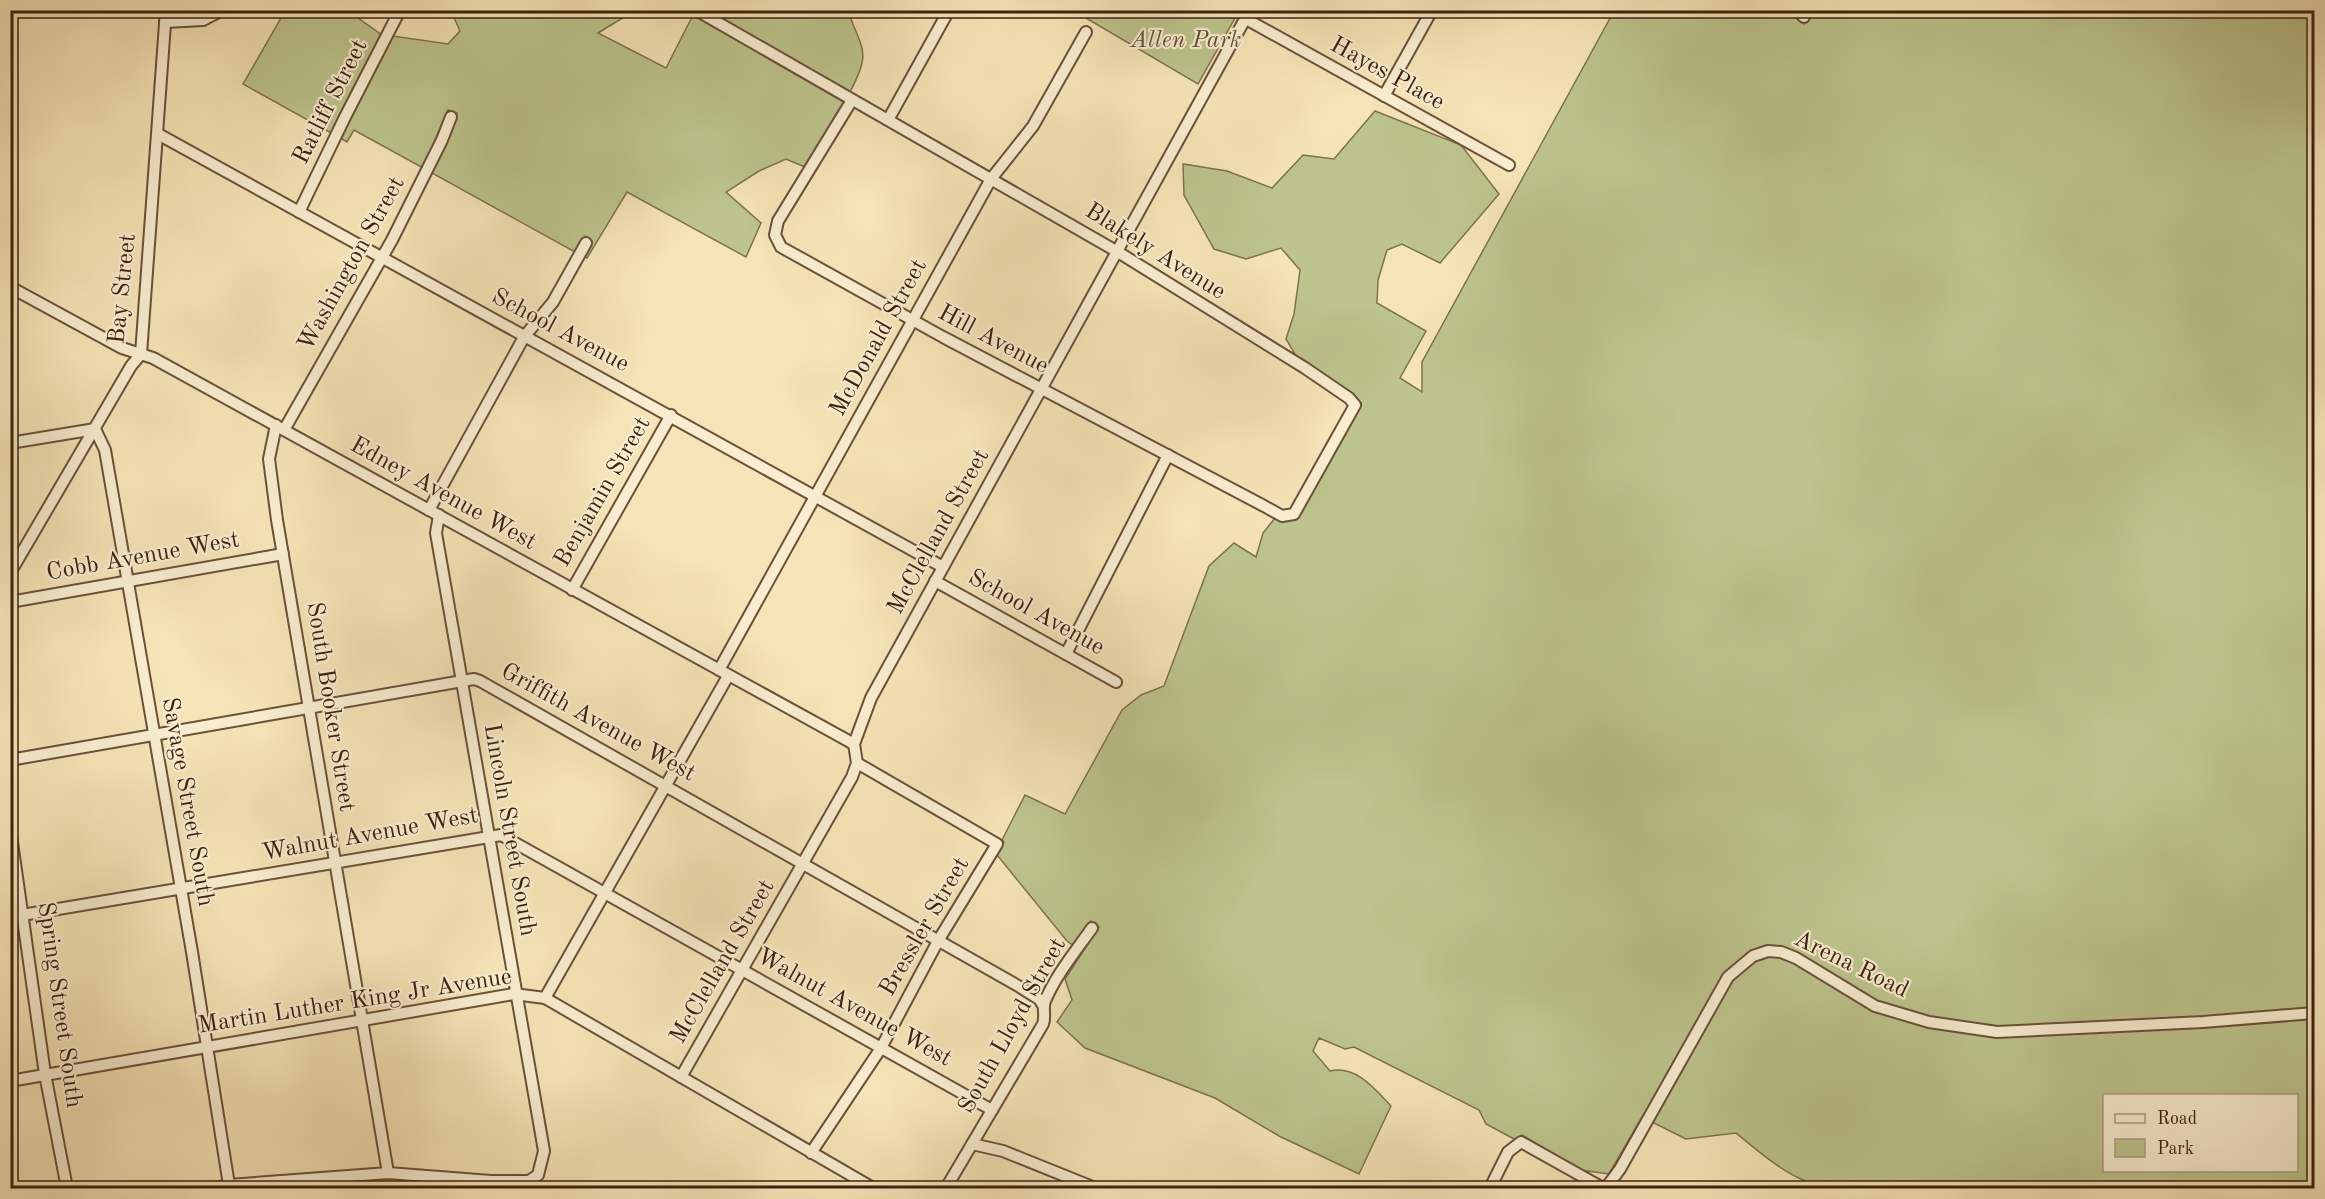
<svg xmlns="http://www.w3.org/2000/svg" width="2325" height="1199" viewBox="0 0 2325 1199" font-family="'Old Standard TT',serif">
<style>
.green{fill:#bdc48d;stroke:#7d724e;stroke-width:1.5;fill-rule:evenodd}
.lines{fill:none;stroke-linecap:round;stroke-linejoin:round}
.minor-casing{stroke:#6b513a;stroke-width:14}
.minor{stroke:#f8edd0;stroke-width:10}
.labels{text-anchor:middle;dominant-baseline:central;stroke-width:4.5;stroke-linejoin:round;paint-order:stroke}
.park-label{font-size:24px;font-style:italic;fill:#635136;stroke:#f8edd0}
.street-label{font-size:24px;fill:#3d2010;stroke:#f8edd0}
</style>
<rect width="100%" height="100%" fill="#f5e4b7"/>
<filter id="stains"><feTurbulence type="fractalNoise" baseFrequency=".00333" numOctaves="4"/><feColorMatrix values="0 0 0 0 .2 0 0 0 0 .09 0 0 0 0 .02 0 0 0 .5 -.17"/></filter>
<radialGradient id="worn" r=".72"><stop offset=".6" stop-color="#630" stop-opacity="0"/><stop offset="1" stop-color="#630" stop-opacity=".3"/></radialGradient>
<g class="green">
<path d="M1805,10L2314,11V1188H1886L1887,1186C1815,1199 1788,1176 1736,1133L1686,1139L1642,1117L1609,1174L1580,1170L1522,1135L1516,1140L1486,1124L1479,1110L1354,1047L1345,1049L1319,1038L1313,1051L1330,1071C1356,1065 1375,1089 1391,1106L1359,1174L1279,1136L1215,1098L1085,1048L1057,1022L1072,1000L1065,979L1099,927L1091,921L1074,946L1067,941L997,855L1004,842L1002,840L1025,795L1065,814L1122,710L1141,695L1164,686L1209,566L1234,543L1256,557L1263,533L1275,518L1282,521L1298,517L1359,408L1357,398L1296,356L1286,339L1294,314L1300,270L1281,248L1246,259L1214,249L1184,195L1183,164L1227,171L1272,188L1303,155L1334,159L1375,111L1461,145L1499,194L1440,263L1402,244L1387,250L1378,280L1377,303L1426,331L1400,378L1422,392V362L1614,11H1791L1804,24L1811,15ZM2104,1096H2296V1170H2104Z"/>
<polygon points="285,11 348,11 382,35 331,133 243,84"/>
<polygon points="451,11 634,11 598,33 666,68 693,15 844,102 805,167 786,159 759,171 726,192 761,223 746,257 627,192 587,258 583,256 592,241 585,236 575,252 432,173 447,143 457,113 448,110 423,168 354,130 347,142 340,138 393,36 448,44 460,31"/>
<path d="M707,11H848C862,51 872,50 850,92Z"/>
<polygon points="1074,11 1239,11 1198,84"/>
</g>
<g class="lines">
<g class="minor-casing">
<g id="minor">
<polyline points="696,10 1118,252 1305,368 1349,398 1355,405 1294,514 1282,516 1264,506 943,337 781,247 775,235 778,221 852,100"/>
<polyline points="1797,10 1804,17"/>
<polyline points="1246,19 1509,165"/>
<polyline points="165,22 203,20 222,10"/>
<polyline points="1384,96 1432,10"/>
<polyline points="888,120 949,10"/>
<polyline points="158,134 943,567"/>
<polyline points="299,212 345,117 400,10"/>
<polyline points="10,287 122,348 153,358 854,744"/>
<polyline points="276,425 269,459 277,520 388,1173"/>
<polyline points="284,430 392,240 442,140 451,117"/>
<polyline points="10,443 95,429 105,450 192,952 229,1185"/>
<polyline points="429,510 524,337 553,302 586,243"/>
<polyline points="10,573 131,366 141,354 166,10"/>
<polyline points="935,581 1116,682"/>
<polyline points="572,590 671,415"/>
<polyline points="10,602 283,554"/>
<polyline points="1066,654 1168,455"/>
<polyline points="719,670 991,179 1033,126 1086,32"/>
<polyline points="10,760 474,679 480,681 1020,987 1039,999 1043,1005"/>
<polyline points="10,828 45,1074 67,1188"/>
<polyline points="10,917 501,835 992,1110"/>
<polyline points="545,998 728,676"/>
<polyline points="681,1077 852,777 857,763 854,744 871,698 1250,10"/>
<polyline points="10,1081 514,994 545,998 873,1188"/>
<polyline points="972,1144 1003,1151 1095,1188"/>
<polyline points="811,1153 881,1048 938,941 997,844 857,763"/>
<polyline points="214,1188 229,1185 388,1173 491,1181 529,1181 538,1175 544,1151 436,533 439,515"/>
<path d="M946,1188L1043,1024C1046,1016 1042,1008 1045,1001C1056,975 1075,952 1092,928"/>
<polyline points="1490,1188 1508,1152 1521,1142 1603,1188"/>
<polyline points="1606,1188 1620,1169 1728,977 1753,956 1768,951 1781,952 1796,958 1875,1006 1929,1022 1997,1032 2203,1022 2314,1013"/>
</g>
</g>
<use href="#minor" class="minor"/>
</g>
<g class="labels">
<g class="park-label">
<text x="1186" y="41">Allen Park</text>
</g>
<g class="street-label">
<text transform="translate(1387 74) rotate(29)">Hayes Place</text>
<text transform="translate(331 102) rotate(-63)">Ratliff Street</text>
<text transform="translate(1155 252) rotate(32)">Blakely Avenue</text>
<text transform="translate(352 264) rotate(-61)">Washington Street</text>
<text transform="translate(123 289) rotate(-84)">Bay Street</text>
<text transform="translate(560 331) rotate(28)">School Avenue</text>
<text transform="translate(879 338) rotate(-61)">McDonald Street</text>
<text transform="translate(993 340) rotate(28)">Hill Avenue</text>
<text transform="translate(603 492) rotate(-60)">Benjamin Street</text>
<text transform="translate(443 494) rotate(29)">Edney Avenue West</text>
<text transform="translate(939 532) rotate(-61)">McClelland Street</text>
<text transform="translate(143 557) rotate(-10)">Cobb Avenue West</text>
<text transform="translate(1036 613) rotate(29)">School Avenue</text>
<text transform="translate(330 707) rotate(81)">South Booker Street</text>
<text transform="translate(598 723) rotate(29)">Griffith Avenue West</text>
<text transform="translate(187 802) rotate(80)">Savage Street South</text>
<text transform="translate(509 830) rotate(80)">Lincoln Street South</text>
<text transform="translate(370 835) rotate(-10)">Walnut Avenue West</text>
<text transform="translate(925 927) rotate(-60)">Bressler Street</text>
<text transform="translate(723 962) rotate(-60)">McClelland Street</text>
<text transform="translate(1851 965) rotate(26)">Arena Road</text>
<text transform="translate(355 1002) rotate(-9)">Martin Luther King Jr Avenue</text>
<text transform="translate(59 1005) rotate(82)">Spring Street South</text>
<text transform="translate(854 1008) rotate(29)">Walnut Avenue West</text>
<text transform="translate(1013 1026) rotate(-61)">South Lloyd Street</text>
</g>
</g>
<rect width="2325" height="1199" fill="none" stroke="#f5e4b7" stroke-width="36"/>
<rect x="12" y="12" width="2301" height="1175" fill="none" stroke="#3d2010" stroke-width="3"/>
<rect x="18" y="18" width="2289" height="1163" fill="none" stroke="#3d2010" stroke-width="1.5"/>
<rect x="2103" y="1094" width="195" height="78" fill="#f8edd0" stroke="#ad9b83" stroke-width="1.5"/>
<rect x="2115" y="1114" width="30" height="9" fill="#f8edd0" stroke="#ad9b83" stroke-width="1.5"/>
<text x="2157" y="1124" font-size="18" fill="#3d2010">Road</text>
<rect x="2115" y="1139" width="30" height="18" fill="#bdc48d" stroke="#ad9b83" stroke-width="1.5"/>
<text x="2157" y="1154" font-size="18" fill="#3d2010">Park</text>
<rect width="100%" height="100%" filter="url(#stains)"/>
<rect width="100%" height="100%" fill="url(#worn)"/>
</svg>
